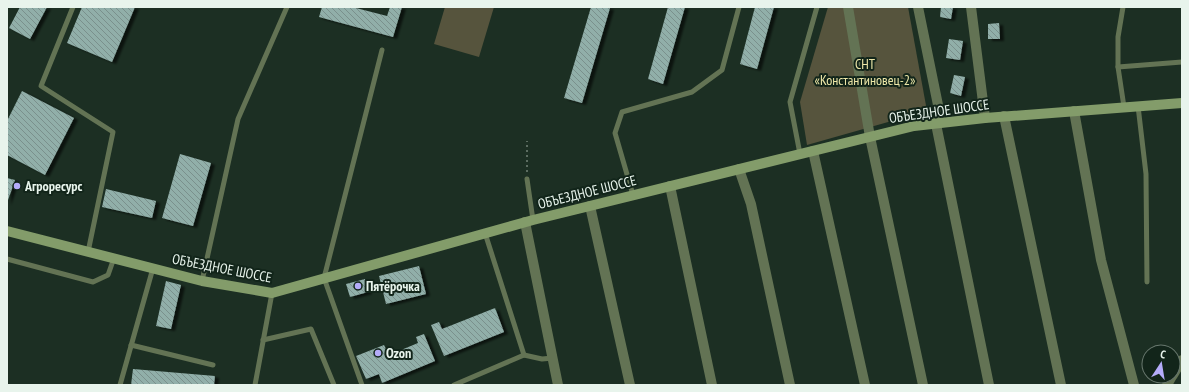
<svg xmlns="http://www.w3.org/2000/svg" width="1189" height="392" viewBox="0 0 1189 392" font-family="'PT Sans Narrow',sans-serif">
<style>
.garden{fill:#56543d}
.building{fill:url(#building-back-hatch);filter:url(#shadow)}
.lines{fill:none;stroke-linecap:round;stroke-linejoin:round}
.path{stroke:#728277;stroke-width:1.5;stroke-dasharray:2 3;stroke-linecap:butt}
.service{stroke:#637354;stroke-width:5}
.minor{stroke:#637354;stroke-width:10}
.secondary{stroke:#839c6a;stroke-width:10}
.poi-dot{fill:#b4acf9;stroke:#12251a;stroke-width:1.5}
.labels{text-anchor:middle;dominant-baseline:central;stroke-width:4;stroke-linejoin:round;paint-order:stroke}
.park-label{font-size:14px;fill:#ede7a8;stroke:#12251a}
.street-label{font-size:14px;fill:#e8f4ec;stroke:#12251a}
.poi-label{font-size:14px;font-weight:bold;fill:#e8f4ec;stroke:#12251a;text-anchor:start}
</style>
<defs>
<pattern id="building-back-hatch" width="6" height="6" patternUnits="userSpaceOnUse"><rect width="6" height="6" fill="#91afa9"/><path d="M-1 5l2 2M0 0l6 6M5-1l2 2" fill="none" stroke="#7a908c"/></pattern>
<filter id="shadow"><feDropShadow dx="4" dy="2" stdDeviation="1" flood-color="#0009"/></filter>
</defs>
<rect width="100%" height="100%" fill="#1c2f23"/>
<g class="garden">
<polygon points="445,7 494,7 479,57 434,44"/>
<polygon points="828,7 908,7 927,111 807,145 800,102"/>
</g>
<g class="building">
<polygon points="20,7 47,7 30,39 9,28"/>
<polygon points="82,7 135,7 112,62 67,43"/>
<polygon points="322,7 352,7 387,16 390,7 402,7 393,37 319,17"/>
<polygon points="591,7 606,7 610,8 582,103 564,98"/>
<polygon points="668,7 685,7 663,84 648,79"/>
<polygon points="755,7 774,7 757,69 740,64"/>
<polygon points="941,7 953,7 951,19 940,17"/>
<polygon points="999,23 1000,39 988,39 988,24"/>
<polygon points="949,39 963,41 960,60 946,58"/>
<polygon points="954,75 965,77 961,96 950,93"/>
<polygon points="22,91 74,118 45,175 7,155 7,121"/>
<polygon points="180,154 211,163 193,226 162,218"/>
<polygon points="7,178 15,180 7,203"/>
<polygon points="106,189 156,201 152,218 102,207"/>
<polygon points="419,266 426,294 386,304 379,276"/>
<polygon points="365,279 368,292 350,297 346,284"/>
<polygon points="166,281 181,285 171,329 156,326"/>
<polygon points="495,308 504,332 444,356 431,325 439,322 442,329"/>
<polygon points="424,334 435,361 382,383 379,374 366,379 356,356 384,345 389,355 418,343 416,337"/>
<polygon points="133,369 215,376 214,385 131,385"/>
</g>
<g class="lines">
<polyline class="path" points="527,172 527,141"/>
<g class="service">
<polyline points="73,7 41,86 113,132 88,252"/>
<polyline points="1123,7 1118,37 1118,67 1124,107"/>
<polyline points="1118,67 1182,62"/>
<polyline points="1138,106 1146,174 1147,282"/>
<polyline points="800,154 790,102 817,7"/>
<polyline points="527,179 533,220"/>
<polyline points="633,195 615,133 622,112 692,92 722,70 739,7"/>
<polyline points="7,259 93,282 108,275 114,258"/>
<polyline points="202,281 238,119 287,7"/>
<polyline points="263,340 311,329 334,385"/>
<polyline points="131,345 213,365"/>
<polyline points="524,355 542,359 553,358"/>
<polyline points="120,385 153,268"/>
<polyline points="255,385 272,293"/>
<polyline points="362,385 324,278 382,50"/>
<polyline points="454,385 524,355 485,233"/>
</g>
<g class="minor">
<polyline points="848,7 870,137 923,385"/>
<polyline points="918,7 938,105 936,124 989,385"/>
<polyline points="971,7 985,118"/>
<polyline points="1074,111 1101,260 1134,385"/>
<polyline points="1004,116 1061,385"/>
<polyline points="813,151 865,385"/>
<polyline points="739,169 751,204 790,385"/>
<polyline points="670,186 712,385"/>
<polyline points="590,206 630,385"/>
<polyline points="525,222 558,385"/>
<polyline points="1173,375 1182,360"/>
<polyline points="1167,385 1172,376"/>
</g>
<polyline class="secondary" points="7,231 202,281 272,293 533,220 914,126 985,118 1182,103"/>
</g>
<g class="poi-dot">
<circle cx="17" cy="186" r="4"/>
<circle cx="358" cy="286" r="4"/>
<circle cx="378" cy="353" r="4"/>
</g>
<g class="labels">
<g class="park-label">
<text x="865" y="64">СНТ<tspan x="865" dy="16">«Константиновец-2»</tspan></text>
</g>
<g class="street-label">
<text transform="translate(939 111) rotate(-8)">ОБЪЕЗДНОЕ ШОССЕ</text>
<text transform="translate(587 192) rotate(-14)">ОБЪЕЗДНОЕ ШОССЕ</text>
<text transform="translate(222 268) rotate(11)">ОБЪЕЗДНОЕ ШОССЕ</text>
</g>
<g class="poi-label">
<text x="25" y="186">Агроресурс</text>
<text x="366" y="286">Пятёрочка</text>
<text x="386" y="353">Ozon</text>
</g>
</g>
<rect width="1189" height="392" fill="none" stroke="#e8f4ec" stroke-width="16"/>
<g transform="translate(1161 364) rotate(12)"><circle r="19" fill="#12251a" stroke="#68786e"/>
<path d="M0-3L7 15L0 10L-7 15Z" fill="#b4acf9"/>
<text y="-6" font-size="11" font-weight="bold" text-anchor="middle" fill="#e8f4ec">С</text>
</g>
</svg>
